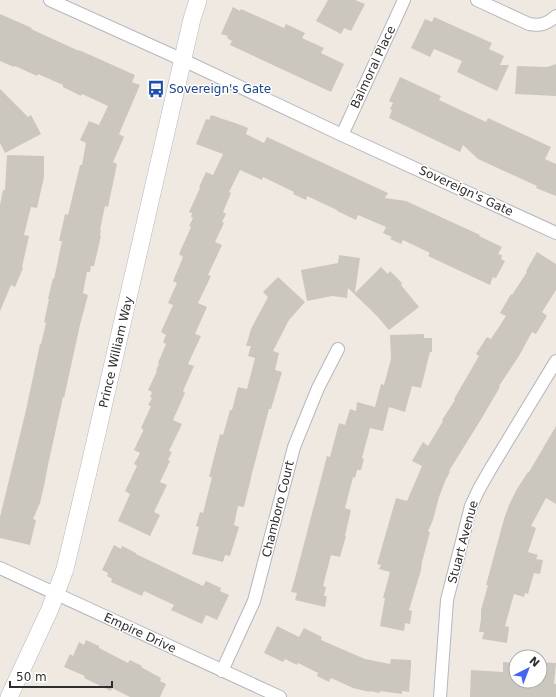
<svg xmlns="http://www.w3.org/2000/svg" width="556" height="697" viewBox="0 0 556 697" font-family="'DejaVu Sans',sans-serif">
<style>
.building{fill:#cbc7bf}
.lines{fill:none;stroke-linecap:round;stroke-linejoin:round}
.street-casing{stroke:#b4b7c1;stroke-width:14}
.secondary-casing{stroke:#b4b7c1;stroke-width:18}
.street{stroke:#fff;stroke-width:12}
.secondary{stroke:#fff;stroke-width:17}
.labels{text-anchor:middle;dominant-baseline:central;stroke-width:3;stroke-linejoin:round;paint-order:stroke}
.street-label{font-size:12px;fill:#2e2e2e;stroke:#fff}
.transit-label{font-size:12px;fill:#164399;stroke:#fff;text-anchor:start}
</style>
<rect width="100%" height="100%" fill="#efe9e1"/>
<g class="building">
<polygon points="328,0 355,0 365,4 351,31 344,28 341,34 316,21"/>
<polygon points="233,7 240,11 241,9 284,28 286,24 305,33 302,38 324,48 321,53 344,64 331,92 230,45 232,41 227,38 228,36 221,34"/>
<polygon points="0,14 32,28 31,29 79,51 79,50 135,75 132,82 140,85 119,134 124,137 113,162 117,164 108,207 105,206 100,230 101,230 100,235 101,236 94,266 91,266 90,272 87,272 83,293 88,295 80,325 64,398 63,397 48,465 44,486 40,503 33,519 36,520 30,545 0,538 0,517 26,410 40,344 41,344 46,323 44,322 49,299 48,299 53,278 54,279 62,241 59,241 65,214 68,215 80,165 82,165 86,143 80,140 89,121 99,125 108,106 82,94 81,96 63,87 63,85 38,74 37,76 15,66 14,67 0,61"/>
<polygon points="434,17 492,43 489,49 504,56 500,65 509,65 497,91 457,72 462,61 434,49 430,57 411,48 425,19 432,22"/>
<polygon points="556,64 556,96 515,94 517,66 547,67"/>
<polygon points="400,77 441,96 439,100 486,122 488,118 551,147 545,159 556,164 556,196 536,188 537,186 478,159 463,145 460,152 389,118 392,110 390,109 393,103 389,101"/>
<polygon points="0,89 28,117 31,115 41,134 5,153 0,143"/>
<polygon points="211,115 238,124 248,128 246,134 264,143 267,137 388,193 385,198 406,201 480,235 479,236 502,247 498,254 502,255 501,259 505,261 496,278 493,277 490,285 428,256 430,253 403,240 401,244 390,239 392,237 383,233 386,227 358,215 356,220 337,211 337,210 307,196 306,200 293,194 294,192 263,177 262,180 240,170 229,192 231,193 223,212 226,214 222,222 224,223 215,242 222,245 208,275 211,276 198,303 207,307 195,334 201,336 188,364 194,366 183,391 185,393 173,420 182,424 169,451 172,452 168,460 170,461 160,482 167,485 154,512 160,515 150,536 118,521 130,494 125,491 137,466 134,464 140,453 134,450 143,431 143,429 141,428 151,406 148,405 152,398 150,397 152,392 148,390 157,371 156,371 159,363 158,363 166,344 163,342 166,335 161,332 173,305 168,303 177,283 173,281 183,257 179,254 191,227 189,226 193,218 191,217 192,213 189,212 200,188 199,187 206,172 213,175 223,154 196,144 206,119 209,120"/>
<polygon points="7,155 44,156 44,177 37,208 31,207 24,235 29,236 22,267 23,268 15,287 11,285 0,311 0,205 3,190 5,190"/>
<polygon points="537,252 556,264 556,290 542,312 547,316 536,334 532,332 519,356 499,386 500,387 483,416 449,471 450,472 446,479 439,497 433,520 428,531 430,532 422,562 421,570 409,610 412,611 410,624 405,623 404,631 380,626 385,598 383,598 390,572 379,569 381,565 377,564 396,498 407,501 422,466 412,461 423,442 428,446 443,421 442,420 455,400 454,399 479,356 476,354 487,337 491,339 506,316 500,313 511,294 512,295 527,272 526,271"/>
<polygon points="339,255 360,258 355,293 381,267 388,274 390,271 402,283 401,285 419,307 389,330 377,316 348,288 347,298 332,296 307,301 301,270 338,263"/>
<polygon points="278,277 305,302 289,320 273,351 279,353 275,370 282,372 271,409 269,409 251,477 251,478 244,507 238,506 234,525 239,527 230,556 225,555 223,562 192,554 199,527 196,526 200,512 203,513 212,477 209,477 220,434 223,435 230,410 232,410 238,387 247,389 255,358 248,356 251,346 246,346 251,329 268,297 263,292"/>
<polygon points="424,334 424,338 432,338 432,352 430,352 421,388 412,386 405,412 389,407 383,431 370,428 362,458 364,459 361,470 357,470 355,478 353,477 345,508 351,510 345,536 346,536 340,557 331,555 323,586 326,587 324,596 327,596 325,607 295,600 297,593 291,592 295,578 327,456 330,457 339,423 345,425 350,409 356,411 357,402 375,407 381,384 384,385 391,359 390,335"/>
<polygon points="556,426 556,504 546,498 531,526 536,528 528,552 538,555 536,559 543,560 540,574 534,573 528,594 525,593 524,597 514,594 505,626 509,627 507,643 482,639 484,632 479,632 481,619 481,610 488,585 486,585 504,519 509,505 517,489 528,472 529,472"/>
<polygon points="114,545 121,549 122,546 136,553 136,554 203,586 206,581 221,588 220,591 229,595 217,620 206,615 202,624 171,610 174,605 144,591 142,596 111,582 112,579 107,576 108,573 102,570"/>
<polygon points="277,626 299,637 304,628 322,637 321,640 365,659 390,664 391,659 411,660 411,667 409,692 402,691 402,694 380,691 380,693 369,691 369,692 353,688 331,678 329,682 317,676 318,673 298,663 297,665 285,659 283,662 264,653"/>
<polygon points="86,640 99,646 99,648 128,663 130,660 142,666 141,667 161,678 160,681 166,684 160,697 130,697 112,688 111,691 84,678 85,676 64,667 70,654 73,656 79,642 84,645"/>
<polygon points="503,662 516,663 516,681 540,681 540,662 556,663 554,684 556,684 556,697 470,697 471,670 503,672"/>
</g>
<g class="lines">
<g class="street-casing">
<g id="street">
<polyline points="50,0 183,60 342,135 556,233"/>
<path d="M477,0L529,24C541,26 547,24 556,16"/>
<polyline points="342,135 404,0"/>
<polyline points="0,568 280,697"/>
<polyline points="222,671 254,601 294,447 318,388 338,349"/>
<polyline points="440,697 447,600 471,506 479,489 491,468 556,361"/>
</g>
</g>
<g class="secondary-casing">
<polyline id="secondary" points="9,697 50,609 65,569 89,468 192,19 198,0"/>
</g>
<use href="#street" class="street"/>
<use href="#secondary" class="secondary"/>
</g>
<defs>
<g id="bus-bare" transform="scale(1.38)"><path d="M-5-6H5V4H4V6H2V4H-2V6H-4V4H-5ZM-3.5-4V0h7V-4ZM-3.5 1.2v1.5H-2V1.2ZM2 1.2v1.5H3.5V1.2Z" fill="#1a4fb4" stroke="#fff" stroke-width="2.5" paint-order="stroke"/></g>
</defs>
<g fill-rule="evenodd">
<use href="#bus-bare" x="156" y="89"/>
</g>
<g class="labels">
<g class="street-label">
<text transform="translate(373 67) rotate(-65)">Balmoral Place</text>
<text transform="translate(466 191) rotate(25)">Sovereign's Gate</text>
<text transform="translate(116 352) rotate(-77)">Prince William Way</text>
<text transform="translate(278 509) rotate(-76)">Chamboro Court</text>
<text transform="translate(463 542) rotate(-75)">Stuart Avenue</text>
<text transform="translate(140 633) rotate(25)">Empire Drive</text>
</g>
<g class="transit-label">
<text x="169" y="89">Sovereign's Gate</text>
</g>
</g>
<g transform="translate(528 669) rotate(42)"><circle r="19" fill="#ffffff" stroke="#ababab"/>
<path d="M0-3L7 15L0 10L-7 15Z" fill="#4264fb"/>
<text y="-6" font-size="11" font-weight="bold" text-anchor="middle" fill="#2e2e2e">N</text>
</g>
<path d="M10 681v6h102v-6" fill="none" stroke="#2e2e2e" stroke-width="2"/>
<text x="16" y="681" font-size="12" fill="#2e2e2e" stroke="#ffffff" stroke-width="3" paint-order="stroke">50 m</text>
</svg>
